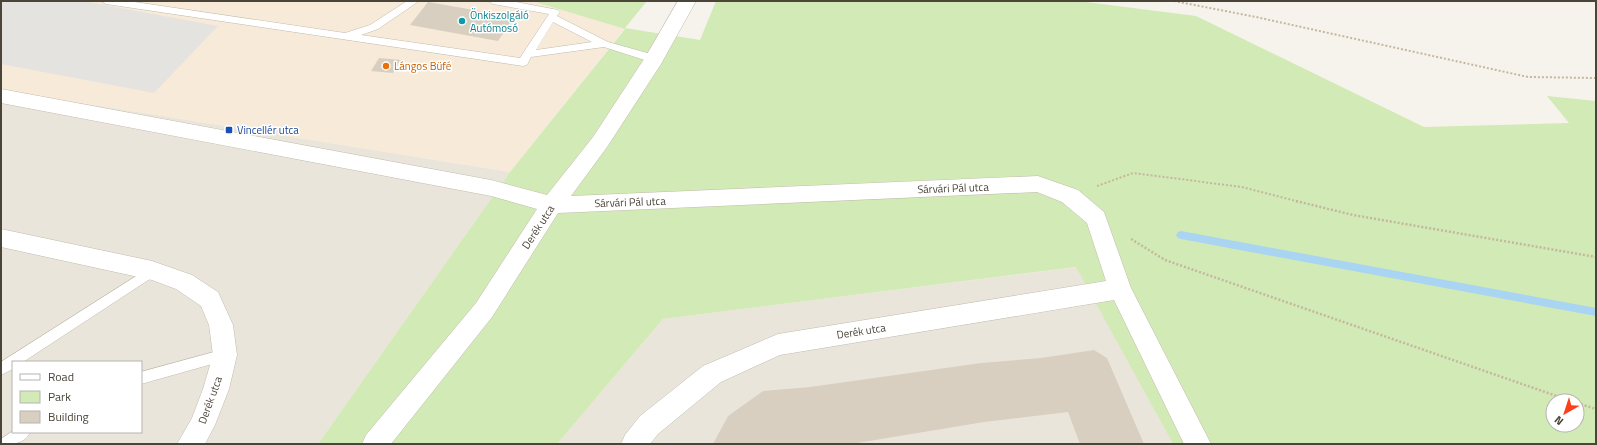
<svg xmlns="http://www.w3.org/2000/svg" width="1597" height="445" viewBox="0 0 1597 445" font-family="'Titillium Web',sans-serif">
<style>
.residential{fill:#eae5da;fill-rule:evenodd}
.commercial{fill:#f7ead8}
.green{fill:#d2eab5;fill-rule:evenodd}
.parking{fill:#e5e3e0}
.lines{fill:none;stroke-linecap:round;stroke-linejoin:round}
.stream{fill:#a9d4f2;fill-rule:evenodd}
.building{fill:#d8cfc1}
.lane-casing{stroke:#c2bbae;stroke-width:1}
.street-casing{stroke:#c2bbae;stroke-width:1}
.path-far1{stroke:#c4b79f;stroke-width:2;stroke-dasharray:2 2;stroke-linecap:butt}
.path{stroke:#c4b79f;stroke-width:2.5;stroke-dasharray:2 2;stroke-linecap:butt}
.lane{fill:#fff;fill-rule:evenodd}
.street{fill:#fff;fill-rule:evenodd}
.culture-dot{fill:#0f9aa8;stroke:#fff;stroke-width:1.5}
.food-dot{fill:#e8710a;stroke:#fff;stroke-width:1.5}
.transit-dot{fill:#1a4fb4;stroke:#fff;stroke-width:1.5}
.labels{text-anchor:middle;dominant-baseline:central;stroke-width:3;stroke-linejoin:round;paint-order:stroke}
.culture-label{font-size:11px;fill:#0d838f;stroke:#fff;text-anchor:start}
.food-label{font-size:11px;fill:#c56008;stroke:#fff;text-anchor:start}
.transit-label{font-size:11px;fill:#164399;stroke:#fff;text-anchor:start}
.street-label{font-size:11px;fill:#4b4439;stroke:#fff}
</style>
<rect width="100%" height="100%" fill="#f6f3ec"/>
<g class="residential">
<path d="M1,90L510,172L318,444H1ZM13,362H141V432H13Z"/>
<polygon points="1077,267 1173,444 557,444 663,319"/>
</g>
<polygon class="commercial" points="1,1 532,1 625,28 510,172 1,90"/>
<path class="green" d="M532,1H647L625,28L700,40L716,1H1078L1196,16L1424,127L1569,123L1547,96L1596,101V444H1173L1076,267L663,319L557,444H318L510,172L625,29ZM1553,401H1577V425H1553Z"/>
<polygon class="parking" points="1,1 83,1 218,26 154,93 1,64"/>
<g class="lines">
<polygon class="stream" points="1181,231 1596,308 1596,316 1181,239 1178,238 1176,235 1178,232"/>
</g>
<g class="building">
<polygon points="428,2 514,17 498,41 410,25"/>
<polygon points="379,58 401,60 393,73 371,71"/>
<polygon points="1094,350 1107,358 1144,444 1080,444 1068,412 984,422 851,444 713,444 728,416 763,391 810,387 981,363 1041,358"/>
</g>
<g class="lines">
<g class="lane-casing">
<g id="lane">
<path d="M101,1H128L345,33L370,25L407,1H419L378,29L361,35L520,58L549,14L493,4L488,1H511L558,10L560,12L557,16L608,42L658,56L659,59L658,62L654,63L604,47L531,57L527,65L523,66L106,4ZM553,22L592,42L536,50Z"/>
<polygon points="152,266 156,267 158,271 156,275 23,362 13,362 13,369 1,375 1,362"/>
<polygon points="225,349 230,351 232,355 230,359 141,384 141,372"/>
<path d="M13,431V432H30C25,444 13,444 1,444V439Z"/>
</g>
</g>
<g class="street-casing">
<g id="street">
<polygon points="678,1 696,1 661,64 607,147 571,196 1038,176 1078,190 1104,212 1131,288 1211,444 1184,444 1114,300 780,355 721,382 658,434 650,444 621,444 625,435 640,416 703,366 778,334 1106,281 1087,223 1062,202 1037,192 558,213 492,317 391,444 362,444 366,435 476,303 537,209 491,196 1,103 1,89 491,180 547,195 593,137 646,56"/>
<polygon points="1,229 152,261 192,275 218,292 233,325 237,355 229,389 215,425 205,444 177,444 192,418 203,389 213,355 209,325 201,306 176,289 152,280 1,247"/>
</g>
</g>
<g class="path-far1">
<polyline points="1174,1 1256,17 1528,77 1596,78"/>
<polyline points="1097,186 1133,173 1242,187 1300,202"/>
</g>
<g class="path">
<polyline points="1296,201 1353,215 1596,257"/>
<polyline points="1131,239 1165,260 1571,401"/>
<polyline points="1577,403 1596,409"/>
</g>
<use href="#lane" class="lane"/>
<use href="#street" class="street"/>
</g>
<circle class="culture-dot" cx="462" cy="21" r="4"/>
<circle class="food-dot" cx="386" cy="66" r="4"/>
<rect class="transit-dot" x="225" y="126" width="8" height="8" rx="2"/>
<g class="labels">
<g class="culture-label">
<text x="470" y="15">Önkiszolgáló<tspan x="470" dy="13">Autómosó</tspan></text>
</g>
<g class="food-label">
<text x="394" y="66">Lángos Büfé</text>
</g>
<g class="transit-label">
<text x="237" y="130">Vincellér utca</text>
</g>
<g class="street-label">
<text transform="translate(953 188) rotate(-2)">Sárvári Pál utca</text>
<text transform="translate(630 202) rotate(-2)">Sárvári Pál utca</text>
<text transform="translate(538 227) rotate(-57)">Derék utca</text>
<text transform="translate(861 331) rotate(-9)">Derék utca</text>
<text transform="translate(210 400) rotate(-70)">Derék utca</text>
</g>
</g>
<rect width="1597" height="445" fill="none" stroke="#4b4439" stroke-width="4"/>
<rect x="12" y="361" width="130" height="72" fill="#ffffff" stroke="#b7b4b0"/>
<rect x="20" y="374" width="20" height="6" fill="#ffffff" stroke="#b7b4b0"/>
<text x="48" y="381" font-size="12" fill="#4b4439">Road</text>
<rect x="20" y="391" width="20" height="12" fill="#d2eab5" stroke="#b7b4b0"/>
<text x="48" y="401" font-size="12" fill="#4b4439">Park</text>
<rect x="20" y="411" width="20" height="12" fill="#d8cfc1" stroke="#b7b4b0"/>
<text x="48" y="421" font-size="12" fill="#4b4439">Building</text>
<g transform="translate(1565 413) rotate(219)"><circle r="19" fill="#ffffff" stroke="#b7b4b0"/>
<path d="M0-3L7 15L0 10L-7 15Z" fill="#fc3f1d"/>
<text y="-6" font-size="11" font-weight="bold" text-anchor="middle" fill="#4b4439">N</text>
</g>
</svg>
